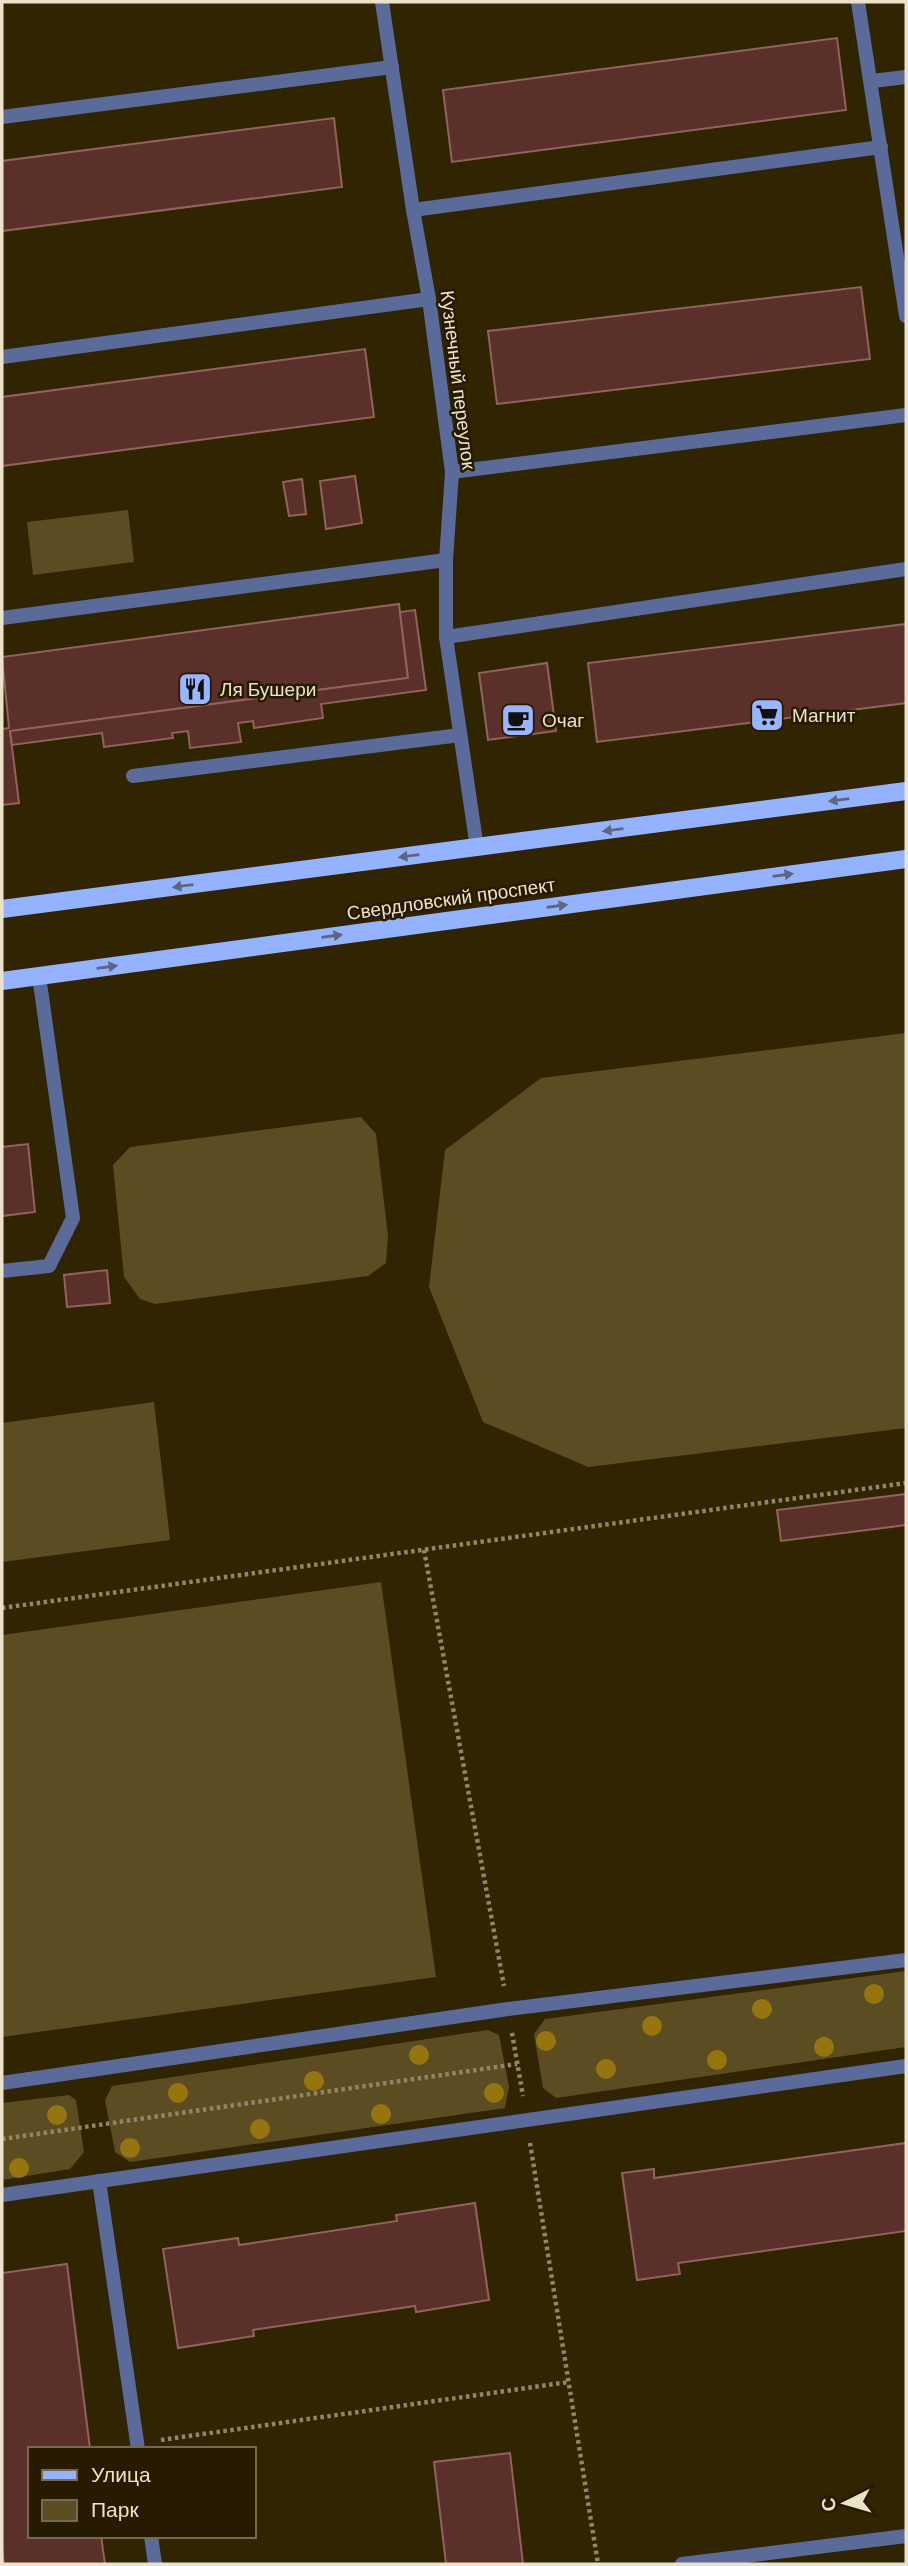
<svg xmlns="http://www.w3.org/2000/svg" width="908" height="2566" viewBox="0 0 908 2566" font-family="'DM Sans',sans-serif">
<style>
.green{fill:#5c4c22}
.building{fill:#5b302b;stroke:#93625c;stroke-width:2}
.lines{fill:none;stroke-linecap:round;stroke-linejoin:round}
.path{stroke:#908569;stroke-width:4.5;stroke-dasharray:3.5 3.5;stroke-linecap:butt}
.lane{stroke:#5a6b99;stroke-width:14}
.street{stroke:#5a6b99;stroke-width:14}
.primary{stroke:#95b2fe;stroke-width:18}
.tree{fill:#967511}
.oneway{fill:#5e667f}
.labels{text-anchor:middle;dominant-baseline:central;stroke-width:5;stroke-linejoin:round;paint-order:stroke}
.street-label{font-size:19px;fill:#ece2cb;stroke:#261a00}
.poi-label{font-size:19px;fill:#ece2cb;stroke:#261a00;text-anchor:start}
</style>
<rect width="100%" height="100%" fill="#302402"/>
<g class="green">
<polygon points="128,510 134,562 33,575 27,522"/>
<polygon points="906,1033 906,1428 588,1467 483,1422 429,1287 445,1150 541,1078"/>
<polygon points="361,1117 376,1134 388,1236 386,1263 368,1276 155,1304 140,1299 124,1277 113,1165 130,1147"/>
<polygon points="154,1402 170,1540 2,1562 2,1423"/>
<polygon points="381,1582 436,1977 2,2037 2,1635"/>
<polygon points="906,1971 906,2047 556,2098 543,2088 534,2034 545,2019"/>
<polygon points="488,2030 499,2035 509,2087 505,2108 130,2162 115,2152 105,2100 112,2086"/>
<polygon points="69,2095 76,2100 84,2152 70,2169 2,2180 2,2103"/>
</g>
<g class="building">
<polygon points="837,38 846,110 452,162 443,90"/>
<polygon points="334,118 342,187 2,231 2,161"/>
<polygon points="861,287 870,359 497,404 488,331"/>
<polygon points="365,349 374,417 2,466 2,397"/>
<polygon points="355,476 362,523 326,529 320,481"/>
<polygon points="302,479 306,514 289,516 283,482"/>
<polygon points="399,604 408,678 10,731 19,803 2,805 2,729 9,728 2,657"/>
<polygon points="415,610 426,690 321,704 323,718 254,728 253,721 238,723 241,742 190,748 188,731 172,733 173,738 104,747 102,733 12,745 10,731 408,678 400,612"/>
<polygon points="906,624 906,703 597,742 588,663"/>
<polygon points="547,663 556,731 488,740 479,673"/>
<polygon points="28,1144 35,1212 2,1216 2,1147"/>
<polygon points="107,1270 110,1303 67,1307 64,1275"/>
<polygon points="906,1494 906,1525 781,1541 777,1510"/>
<polygon points="906,2143 906,2231 678,2263 680,2274 637,2280 622,2173 654,2169 654,2178"/>
<polygon points="475,2203 489,2300 416,2312 415,2306 253,2330 254,2336 178,2348 163,2249 238,2238 239,2245 397,2221 396,2215"/>
<polygon points="67,2264 90,2449 30,2449 30,2536 101,2536 105,2564 4,2564 2,2548 2,2273"/>
<polygon points="510,2453 523,2564 446,2564 434,2462"/>
</g>
<g class="lines">
<g class="path">
<polyline points="424,1550 504,1986"/>
<polyline points="2,1608 906,1483"/>
<polyline points="512,2033 523,2096"/>
<polyline points="2,2139 517,2064"/>
<polyline points="530,2143 598,2564"/>
<polyline points="161,2440 569,2382"/>
</g>
<g class="lane">
<polyline points="858,2 906,316"/>
<polyline points="872,81 906,77"/>
<polyline points="2,117 392,67"/>
<polyline points="413,210 881,147"/>
<polyline points="2,357 429,299"/>
<polyline points="452,472 906,415"/>
<polyline points="2,618 446,560"/>
<polyline points="446,637 906,569"/>
<polyline points="133,776 460,735"/>
<polyline points="2,1271 49,1266 73,1218 39,976"/>
<polyline points="2,2083 508,2009 906,1960"/>
<polyline points="99,2181 138,2449"/>
<polyline points="2,2195 906,2066"/>
<polyline points="151,2536 155,2564"/>
<polyline points="682,2564 906,2536"/>
</g>
<polyline class="street" points="382,2 413,210 429,299 452,472 446,560 446,637 477,848"/>
<g class="primary">
<polyline points="2,909 906,791"/>
<polyline points="2,981 906,859"/>
</g>
</g>
<g class="tree">
<circle cx="874" cy="1994" r="10"/>
<circle cx="762" cy="2009" r="10"/>
<circle cx="652" cy="2026" r="10"/>
<circle cx="546" cy="2041" r="10"/>
<circle cx="824" cy="2047" r="10"/>
<circle cx="419" cy="2055" r="10"/>
<circle cx="717" cy="2060" r="10"/>
<circle cx="606" cy="2069" r="10"/>
<circle cx="314" cy="2081" r="10"/>
<circle cx="178" cy="2093" r="10"/>
<circle cx="494" cy="2093" r="10"/>
<circle cx="381" cy="2114" r="10"/>
<circle cx="57" cy="2115" r="10"/>
<circle cx="260" cy="2129" r="10"/>
<circle cx="130" cy="2148" r="10"/>
<circle cx="19" cy="2168" r="10"/>
</g>
<defs><path id="oneway-solid" d="M-6-.8H1V-3.2L6.5 0L1 3.2V.8H-6Z" transform="scale(1.75)"/></defs>
<g class="oneway">
<use href="#oneway-solid" transform="translate(839 800) rotate(173)"/>
<use href="#oneway-solid" transform="translate(613 830) rotate(173)"/>
<use href="#oneway-solid" transform="translate(409 856) rotate(173)"/>
<use href="#oneway-solid" transform="translate(783 875) rotate(-8)"/>
<use href="#oneway-solid" transform="translate(183 886) rotate(173)"/>
<use href="#oneway-solid" transform="translate(557 906) rotate(-8)"/>
<use href="#oneway-solid" transform="translate(332 936) rotate(-8)"/>
<use href="#oneway-solid" transform="translate(107 967) rotate(-8)"/>
</g>
<defs>
<g id="restaurant-square" transform="scale(1.75)"><rect x="-9" y="-9" width="18" height="18" rx="4" fill="#9ab5fd" stroke="#261a00"/><path d="M-5-6h1v4h1v-4h1v4h1v-4h1v5L-1.5 .5V6h-2V.5L-5-1ZM5-6V6H3V1.5H1.5Q1.5-4 5-6Z" fill="#111"/></g>
<g id="supermarket-square" transform="scale(1.75)"><rect x="-9" y="-9" width="18" height="18" rx="4" fill="#9ab5fd" stroke="#261a00"/><path d="M-6-5.5h2.5l.6 2H6L4.5 2H-2.5L-4.4-4H-6ZM-1.5 3.2a1.3 1.3 0 1 0 .1 0ZM3 3.2a1.3 1.3 0 1 0 .1 0Z" fill="#111"/></g>
<g id="cafe-square" transform="scale(1.75)"><rect x="-9" y="-9" width="18" height="18" rx="4" fill="#9ab5fd" stroke="#261a00"/><path d="M-5.5-4.5H6V0H3Q3 3.5 0 3.5H-2.5Q-5.5 3.5-5.5 0ZM3-3.2v2h1.7v-2ZM-6 4.5H4V6H-6Z" fill="#111"/></g>
</defs>
<g fill-rule="evenodd">
<use href="#restaurant-square" x="195" y="689"/>
<use href="#supermarket-square" x="767" y="715"/>
<use href="#cafe-square" x="518" y="720"/>
</g>
<g class="labels">
<g class="street-label">
<text transform="translate(458 380) rotate(83)">Кузнечный переулок</text>
<text transform="translate(451 899) rotate(-8)">Свердловский проспект</text>
</g>
<g class="poi-label">
<text x="220" y="689">Ля Бушери</text>
<text x="792" y="715">Магнит</text>
<text x="542" y="720">Очаг</text>
</g>
</g>
<rect width="908" height="2566" fill="none" stroke="#ece2cb" stroke-width="7"/>
<rect x="28" y="2447" width="228" height="91" fill="#261a00" stroke="#756a51" stroke-width="2"/>
<rect x="42" y="2470" width="35" height="10" fill="#95b2fe" stroke="#756a51" stroke-width="2"/>
<text x="91" y="2482" font-size="21" fill="#ece2cb">Улица</text>
<rect x="42" y="2500" width="35" height="21" fill="#5c4c22" stroke="#756a51" stroke-width="2"/>
<text x="91" y="2517" font-size="21" fill="#ece2cb">Парк</text>
<g transform="translate(845 2503) rotate(265)" stroke="#261a00" stroke-width="5" paint-order="stroke">
<path d="M0-5L12 26L0 18L-12 26Z" fill="#ece2cb"/>
<text y="-10" font-size="19" font-weight="bold" text-anchor="middle" fill="#ece2cb">С</text>
</g>
</svg>
